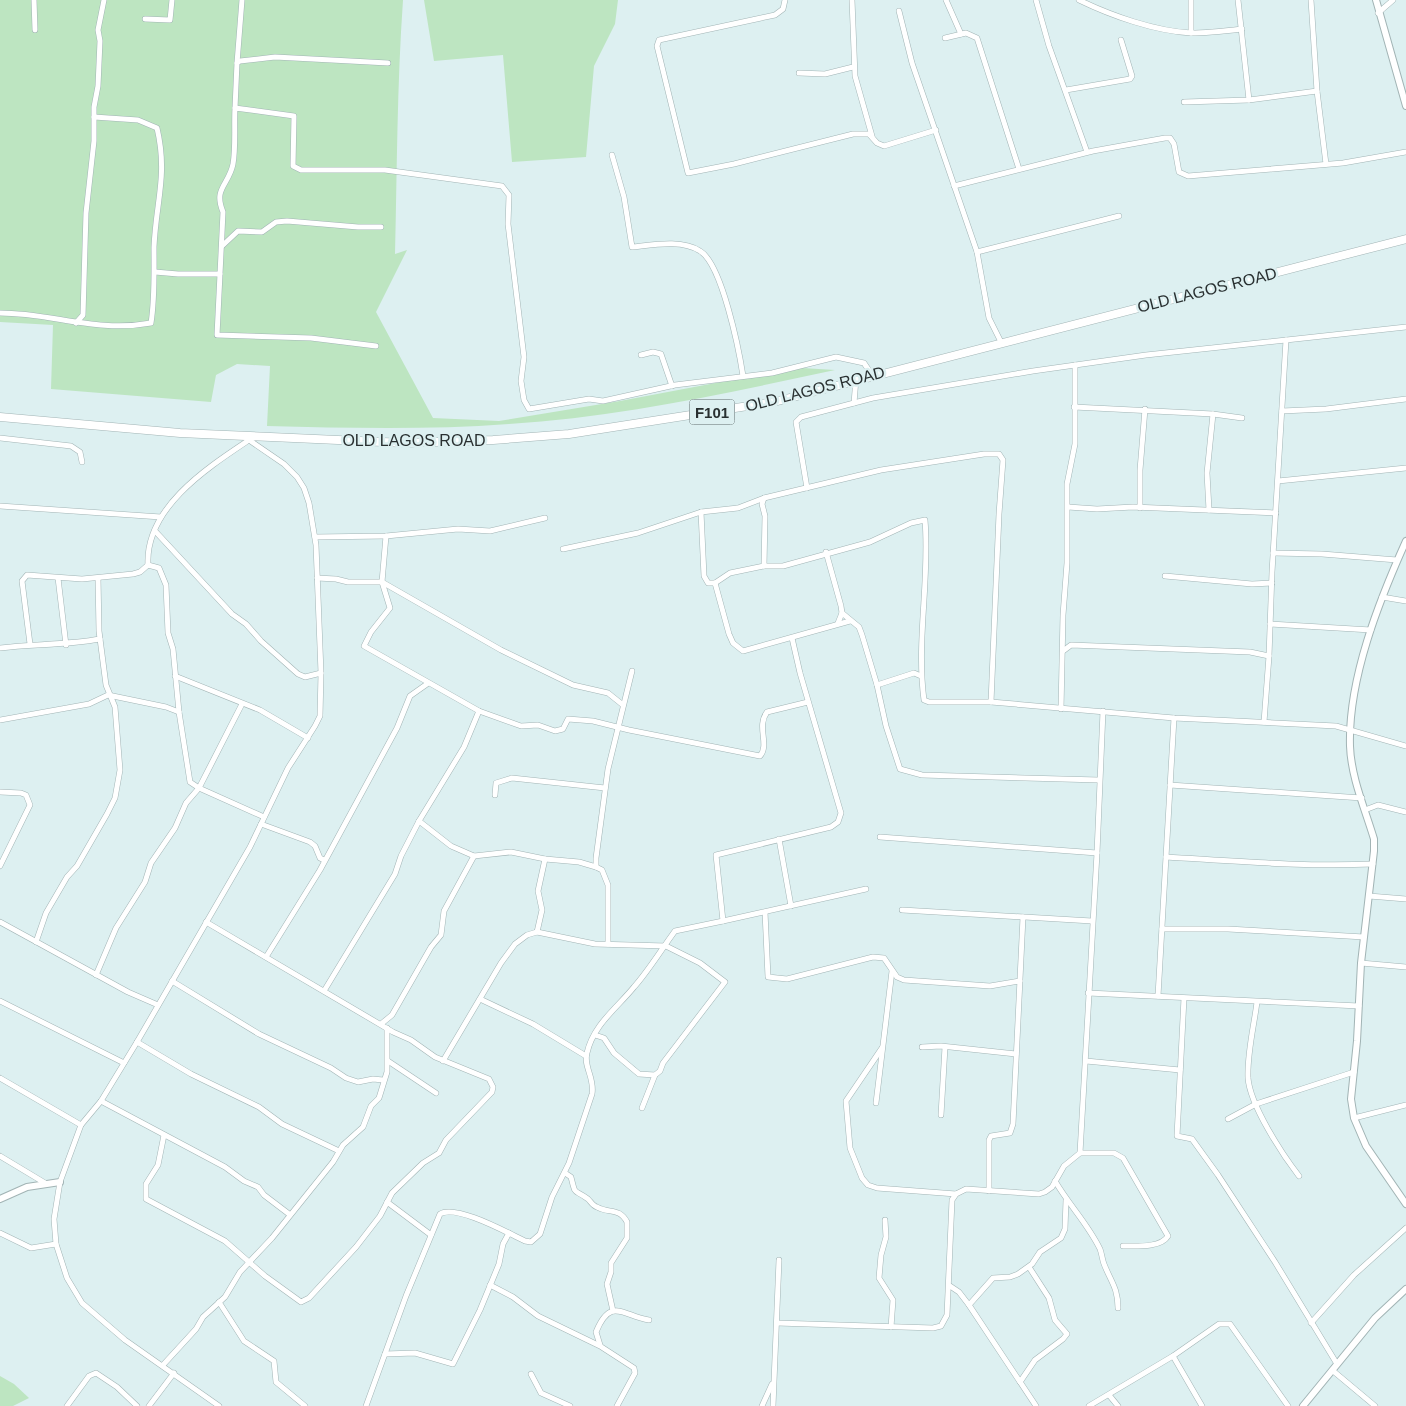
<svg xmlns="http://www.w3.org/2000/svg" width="1406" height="1406" viewBox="0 0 1406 1406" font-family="Helvetica,sans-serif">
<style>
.green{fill:#bde5c1}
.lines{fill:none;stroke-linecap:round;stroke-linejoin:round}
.minor-casing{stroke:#a2b4b5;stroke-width:6}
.tertiary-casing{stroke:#a2b4b5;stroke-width:8}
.primary-casing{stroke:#a2b4b5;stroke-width:9}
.minor{stroke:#fff;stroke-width:5}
.tertiary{stroke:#fff;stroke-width:6}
.primary{stroke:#fff;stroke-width:8}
.labels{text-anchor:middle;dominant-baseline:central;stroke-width:5;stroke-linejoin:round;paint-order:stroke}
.shield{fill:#ddf0f1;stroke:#5f6a6b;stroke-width:1}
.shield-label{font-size:15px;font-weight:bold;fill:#293031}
.street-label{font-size:16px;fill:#293031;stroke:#ddf0f1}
</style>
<rect width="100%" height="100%" fill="#ddf0f1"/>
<g class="green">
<path d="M0,0H403C397,85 397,169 395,254L407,250L376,312L433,418L499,421L620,401L742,378L786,367L835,370C728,393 619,417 509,424C428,430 348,428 267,426L270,366L237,364L216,375L211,402L51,389L53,325L0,322Z"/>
<polygon points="424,0 618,0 615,24 594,66 586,157 512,162 503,55 434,61"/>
<polygon points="0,1376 14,1384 29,1398 13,1406 0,1406"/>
</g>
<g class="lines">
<g class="minor-casing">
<g id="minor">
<polyline points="34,0 35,30"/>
<polyline points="785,0 783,9 775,15 659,40 657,46 688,173 734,164 853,134 869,134 877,143 884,146 936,130"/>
<polyline points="852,0 855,76 872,136"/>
<polyline points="946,0 961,34"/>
<polyline points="1036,0 1049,46 1087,152"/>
<path d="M1079,0C1112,16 1155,31 1191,33C1208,33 1225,31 1242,29"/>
<polyline points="1238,0 1249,100"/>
<polyline points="1311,0 1317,91 1326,164"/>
<polyline points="899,11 912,63 977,252 989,318 1001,342"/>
<polyline points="1378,13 1393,0"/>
<polyline points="145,19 170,20 172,0"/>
<polyline points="1191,33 1191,0"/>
<polyline points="945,38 966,33 977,38 1019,169"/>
<polyline points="237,63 242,0"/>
<polyline points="799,73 825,74 853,67"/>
<polyline points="1066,90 1130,79 1132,76 1121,40"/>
<polyline points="1184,102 1249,100 1317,91"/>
<polyline points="235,108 237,63 240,61 275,57 388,63"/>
<path d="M612,155L624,197L632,247C652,245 682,239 700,251C722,264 739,350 743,376"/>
<polyline points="954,186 1093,151 1165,138 1170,138 1174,144 1179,172 1188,176 1343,163 1406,152"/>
<polyline points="222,246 238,231 262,232 276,222 287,221 358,227 381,227"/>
<polyline points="977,252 1119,216"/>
<path d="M155,272L178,274H220L223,212C213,188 229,185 233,164C236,148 234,125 235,108L294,116L293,166L301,170H385L502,186L509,195L508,224L524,357L521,381L524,400L529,409L589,399L603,401L675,385L772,373L836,357L864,363L872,375"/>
<polyline points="220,274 217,335 311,338 376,346"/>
<path d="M0,313C52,313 97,333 151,323C155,298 154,272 154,247C156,201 168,175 157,128L138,120L94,117"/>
<polyline points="76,323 83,315 86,213 94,141 94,107 98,86 100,41 98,30 104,0"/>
<polyline points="641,355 653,352 661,354 672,386"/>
<polyline points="854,403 856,379"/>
<polyline points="1074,407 1213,414 1242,418"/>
<polyline points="1282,411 1326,409 1406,399"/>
<polyline points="0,438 71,446 80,452 82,462"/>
<polyline points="1278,481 1406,468"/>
<polyline points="807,488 796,422 801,417 873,398 1033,371 1146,355 1406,327"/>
<polyline points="0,506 161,517"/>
<polyline points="1068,507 1097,509 1133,507 1276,513"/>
<polyline points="1140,508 1140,470 1145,409"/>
<polyline points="1209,510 1207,473 1213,414"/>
<path d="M701,512L704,576L708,583H715L730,573L764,566H783L870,542L911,523L925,520C930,580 916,640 924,700L929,702H991L1174,718L1336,726L1406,746"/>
<polyline points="155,531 232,614 246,624 261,641 298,674 305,677 321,673"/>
<path d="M386,536L382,582L390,608L371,632L364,646L479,711L521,726L538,725L555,731L563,729L568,719L593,721L629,730L760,756C770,744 756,727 767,712L808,702"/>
<polyline points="315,537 386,536 458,529 490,531 545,518"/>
<polyline points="563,549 638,533 701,512 738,508 764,498 881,470 984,454 999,454 1003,460 999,514 991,702"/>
<polyline points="826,552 841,606 842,613 838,623"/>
<polyline points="1273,553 1322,554 1397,560"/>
<polyline points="148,565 159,568 166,585 168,633 173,649 179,712 190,782 199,788 264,817"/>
<path d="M148,565C145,508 207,468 249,440"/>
<polyline points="764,566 765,516 762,504 764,498"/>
<polyline points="1165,576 1252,584 1272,583"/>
<polyline points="58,578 66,645"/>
<polyline points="317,578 336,579 348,582 382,582 501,650 573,685 608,693 623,705"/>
<polyline points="715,583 729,634 733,643 743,651 850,621"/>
<polyline points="1382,597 1406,601"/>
<polyline points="842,613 859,627 862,635 877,685 886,726 900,769 922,775 1099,780"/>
<polyline points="1270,624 1371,630"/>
<polyline points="30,644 22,581 27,575 82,579 133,574 140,572 148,565"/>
<path d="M0,648C33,644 67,645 100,639"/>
<polyline points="1063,651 1071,645 1250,652 1269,656"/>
<polyline points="175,676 260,710 308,738"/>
<polyline points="877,685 914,673 921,676"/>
<polyline points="1061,709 1063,615 1067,563 1067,484 1075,444 1075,365"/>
<polyline points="0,720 89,704 108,695 166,707 179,712"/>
<polyline points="1264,722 1269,656 1272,572 1286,340"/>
<polyline points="1170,785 1362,798"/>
<polyline points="0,792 21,793 26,795 30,805 0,866"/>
<polyline points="495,795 496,783 512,778 605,788"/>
<polyline points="1365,810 1378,805 1406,812"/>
<polyline points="419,821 451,846 474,856 511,852 545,859 538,891 542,910 537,932"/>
<polyline points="261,824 310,842 315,846 320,858 324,860"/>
<polyline points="880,837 1097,853"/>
<polyline points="779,839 791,906"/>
<path d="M1166,857C1235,861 1304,867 1373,864"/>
<polyline points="545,859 579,862 596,867"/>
<polyline points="1369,896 1406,899"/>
<polyline points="902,910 1092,921"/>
<polyline points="765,912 768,977 787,979 873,957 884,958 897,977 904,980 990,986 1020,981"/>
<polyline points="723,921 866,889"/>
<polyline points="0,922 128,992 158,1005"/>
<polyline points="1162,929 1228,929 1364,937"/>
<polyline points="36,942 46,913 67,877 77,866 107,814 115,798 120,770 115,707 106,685 99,631 98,578"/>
<polyline points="608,944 608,885 602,870 596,867 596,858 608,769 632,671"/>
<polyline points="266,957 320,870 397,728 410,696 427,684"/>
<polyline points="1361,963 1406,967"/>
<polyline points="96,975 116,928 145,882 151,863 175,828 186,803 199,788 242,704"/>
<polyline points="172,981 259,1034 331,1068 346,1078 358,1082 373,1079 383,1080"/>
<polyline points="324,991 395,874 401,856 419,821 464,747 479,711"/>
<polyline points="1088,993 1359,1006"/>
<polyline points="1158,996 1174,718"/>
<polyline points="1184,998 1177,1136 1192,1139 1218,1175 1275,1262 1337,1364"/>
<polyline points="480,999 533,1024 586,1056"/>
<polyline points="0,1001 124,1063"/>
<path d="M1257,1002C1254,1026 1247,1053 1248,1078C1250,1105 1282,1154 1299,1176"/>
<polyline points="381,1024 392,1015 431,947 441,935 444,911 474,856"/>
<polyline points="595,1035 604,1038 614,1053 639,1074 655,1075"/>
<polyline points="137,1042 191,1074 259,1107 282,1124 339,1151"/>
<polyline points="922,1047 941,1046 1016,1054"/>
<polyline points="882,1048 846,1101 850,1148 862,1178 868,1185 877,1188 956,1194"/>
<polyline points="388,1061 436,1093"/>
<polyline points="443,1061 501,963 515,944 527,935 537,932 595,944 666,946 700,963 725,982 663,1063 660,1071 655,1075 642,1108"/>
<polyline points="1086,1061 1180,1070"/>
<polyline points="0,1078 81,1125"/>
<polyline points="101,1101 225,1167 244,1181 258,1187 264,1195 289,1214"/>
<polyline points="876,1103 892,971"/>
<polyline points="941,1115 945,1047"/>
<polyline points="1354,1118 1406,1105"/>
<polyline points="1228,1119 1256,1104 1354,1072"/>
<polyline points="164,1135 158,1165 146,1184 146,1199 225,1241 265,1276 301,1302 309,1298 356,1247 380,1216 392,1193 423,1163 439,1153 446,1140 492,1092 493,1087 489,1079 435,1057 411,1040 393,1032 206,922"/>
<polyline points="1080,1153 1097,853 1103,711"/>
<polyline points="0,1156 45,1183"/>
<path d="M565,1173L571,1177C576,1197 573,1188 588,1199C591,1202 593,1206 597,1207C609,1214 619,1207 627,1222V1238L611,1263V1272L607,1284L613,1311"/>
<path d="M1055,1181C1069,1205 1088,1224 1100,1249C1102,1254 1102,1259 1104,1264C1111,1282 1118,1288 1118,1308"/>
<polyline points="989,1191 989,1140 991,1136 1010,1133 1013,1124 1023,917"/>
<polyline points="387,1202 431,1235"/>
<polyline points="885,1220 886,1237 881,1255 879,1278 893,1300 891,1327"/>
<polyline points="0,1233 31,1248 56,1244"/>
<polyline points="490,1285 513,1297 538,1316 600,1346 634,1368 635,1373 617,1406"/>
<polyline points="950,1286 959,1292 969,1305 1036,1406"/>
<polyline points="219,1302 244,1341 274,1361 276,1382 305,1406"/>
<polyline points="969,1305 993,1278 1010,1277 1018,1274 1032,1264 1040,1252 1061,1238 1065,1229 1066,1200"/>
<path d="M777,1323L933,1328L941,1326L947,1315L952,1200L956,1194L966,1189L1039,1194L1045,1192L1052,1187L1064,1166L1080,1153H1114L1123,1158L1168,1236C1161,1248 1136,1246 1123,1246"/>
<polyline points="1311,1323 1354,1275 1406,1228"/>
<path d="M600,1345L596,1332C611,1296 623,1316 649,1320"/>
<polyline points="385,1354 415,1353 453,1364 480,1310 499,1264 503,1244 509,1233"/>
<polyline points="1173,1356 1202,1406"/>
<polyline points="163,1365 196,1329 203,1317 225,1297 240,1272 272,1238 333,1162 343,1145 363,1127 371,1106 379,1098 387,1072 387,1028"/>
<polyline points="1332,1370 1375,1406"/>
<polyline points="531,1374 541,1393 570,1406"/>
<polyline points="1020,1382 1035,1360 1063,1339 1067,1334 1055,1320 1049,1298 1029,1267"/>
<polyline points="1109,1395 1118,1406"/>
<polyline points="67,1406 89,1376 96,1373 117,1387 137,1406"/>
<polyline points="149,1406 174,1373"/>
<polyline points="219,1406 125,1340 82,1303 67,1278 56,1244 54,1219 60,1182 81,1125 101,1101 137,1042 250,847 288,768 315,726 320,716 321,673 316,545 309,503 304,488 297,477 284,464 249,440 248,435"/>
<path d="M366,1406L406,1296L440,1214C456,1204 508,1233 525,1241L531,1242L540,1234L552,1197L569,1163L592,1094C595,1078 583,1066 587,1053C593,1025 617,1008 634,987C649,970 661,950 675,931L723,921L716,855L831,827L838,822L841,813L800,673L792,638"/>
<polyline points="762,1406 772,1384"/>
<polyline points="773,1406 779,1260"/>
<polyline points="1089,1406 1173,1356 1219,1324 1230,1324 1288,1406"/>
</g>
</g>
<g class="tertiary-casing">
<g id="tertiary">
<polyline points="1376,0 1406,106"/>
<path d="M1406,541C1379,601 1348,679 1350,746C1351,777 1365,809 1374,839V851L1361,963L1357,1041L1351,1099L1354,1118L1366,1146L1406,1204"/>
<polyline points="0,1199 27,1187 60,1182"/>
<polyline points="1303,1406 1375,1318 1406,1289"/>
</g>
</g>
<g class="primary-casing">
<polyline id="primary" points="0,417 180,433 405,443 493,440 569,434 774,402 1406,239"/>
</g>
<use href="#minor" class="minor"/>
<use href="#tertiary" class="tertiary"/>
<use href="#primary" class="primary"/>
</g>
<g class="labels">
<rect class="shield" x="689.5" y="399.5" width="45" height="25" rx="4"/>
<g class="shield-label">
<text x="712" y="412">F101</text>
</g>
<g class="street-label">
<text transform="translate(1207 290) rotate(-14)">OLD LAGOS ROAD</text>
<text transform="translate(815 389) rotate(-14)">OLD LAGOS ROAD</text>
<text x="414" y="440">OLD LAGOS ROAD</text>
</g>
</g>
</svg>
